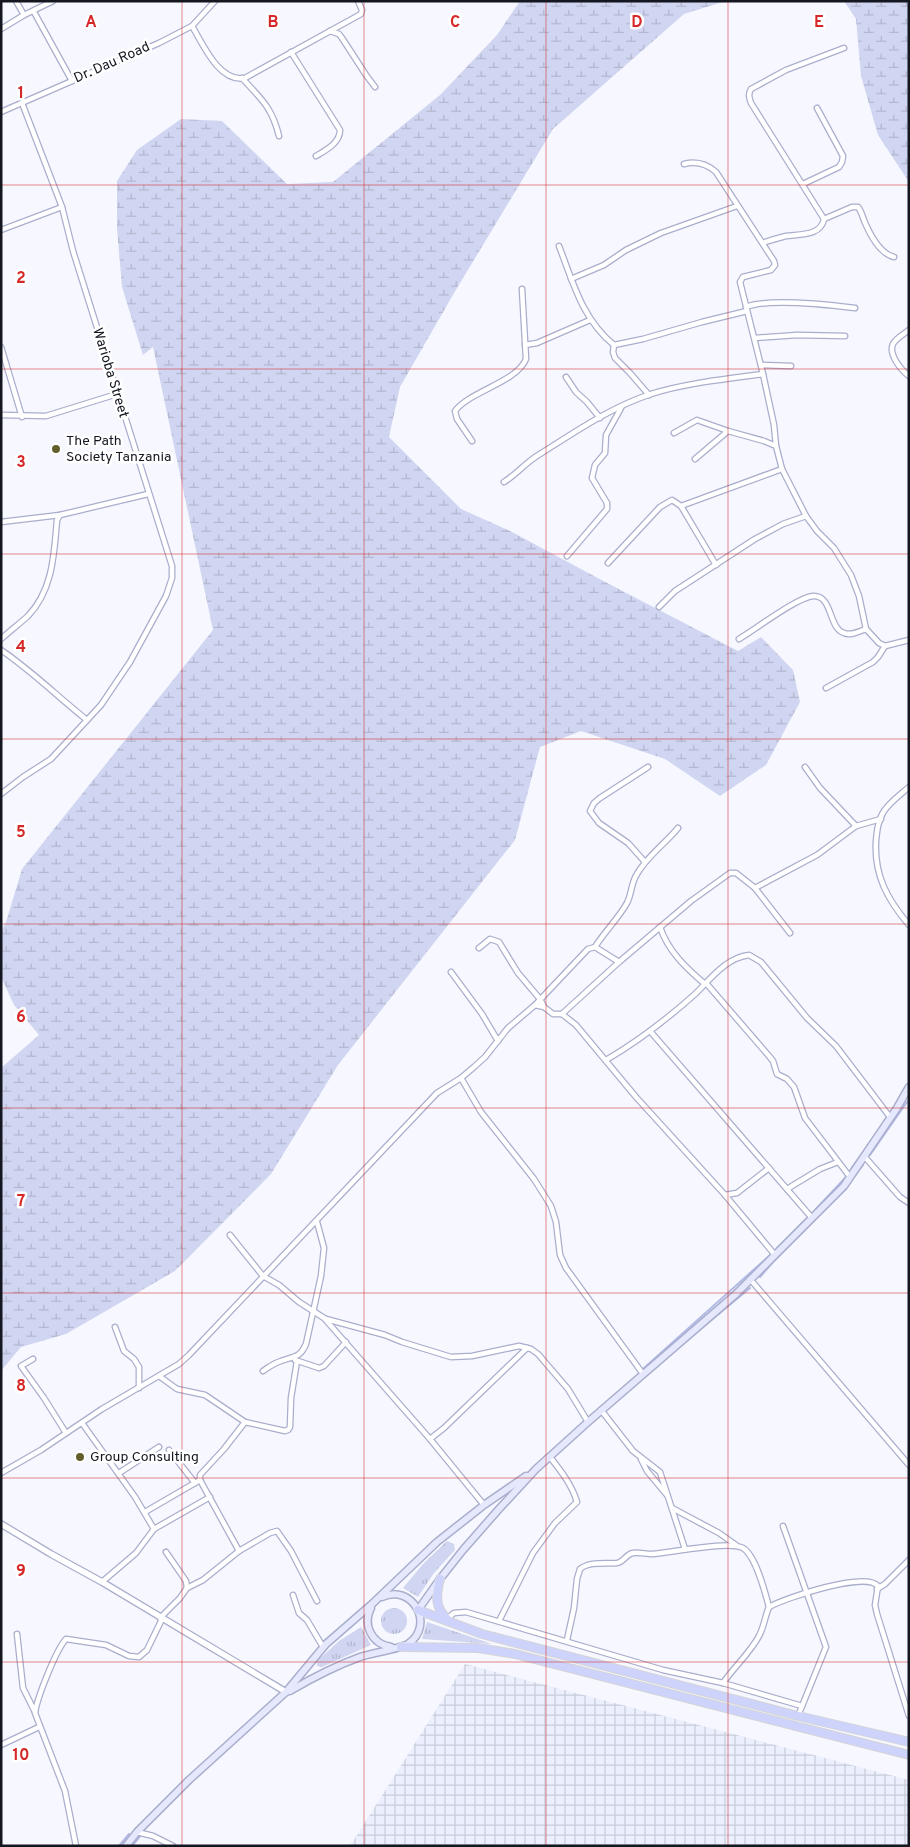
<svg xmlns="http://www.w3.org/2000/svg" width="910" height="1847" viewBox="0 0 910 1847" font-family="Overpass,sans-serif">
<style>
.industrial{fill:url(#industrial-grid)}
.grass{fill:url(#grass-tufts)}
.wetland{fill:url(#wetland-marsh)}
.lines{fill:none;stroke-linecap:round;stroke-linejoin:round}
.stream{stroke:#b2bae6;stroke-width:2}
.minor-casing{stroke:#a9aecc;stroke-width:7}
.tertiary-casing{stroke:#a9aecc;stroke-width:8}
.secondary-casing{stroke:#a9aecc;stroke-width:9}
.primary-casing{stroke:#d5d5d7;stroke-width:10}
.minor{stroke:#fff;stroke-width:4.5}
.tertiary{stroke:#fff;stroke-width:5.5}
.secondary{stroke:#e6e9fd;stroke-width:6}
.primary{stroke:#cdd3fb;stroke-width:8}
.grid{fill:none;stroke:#d62828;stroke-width:1;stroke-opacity:0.55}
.poi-dot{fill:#635e2b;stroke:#fff;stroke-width:2}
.labels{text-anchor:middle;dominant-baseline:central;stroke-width:5;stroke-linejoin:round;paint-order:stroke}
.street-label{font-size:14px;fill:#141620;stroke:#fff}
.poi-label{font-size:14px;fill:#141620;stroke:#fff;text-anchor:start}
.grid-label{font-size:16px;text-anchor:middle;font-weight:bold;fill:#d62828;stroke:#fff;stroke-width:5;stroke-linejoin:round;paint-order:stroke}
</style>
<defs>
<pattern id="industrial-grid" width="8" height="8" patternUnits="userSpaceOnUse" patternTransform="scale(1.25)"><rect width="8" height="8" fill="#ebeffe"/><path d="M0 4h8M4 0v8" fill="none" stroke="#c9ccd9"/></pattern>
<pattern id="grass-tufts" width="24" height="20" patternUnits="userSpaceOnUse" patternTransform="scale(1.25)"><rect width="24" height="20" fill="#d0d5f1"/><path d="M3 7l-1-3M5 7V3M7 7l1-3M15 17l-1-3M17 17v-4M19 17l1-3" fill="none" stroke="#b2b6ce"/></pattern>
<pattern id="wetland-marsh" width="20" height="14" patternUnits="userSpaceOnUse" patternTransform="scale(1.25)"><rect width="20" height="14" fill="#d0d5f1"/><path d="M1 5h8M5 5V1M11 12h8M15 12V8" fill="none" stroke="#b2b6ce"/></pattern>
</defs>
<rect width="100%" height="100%" fill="#f7f8ff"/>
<polygon class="industrial" points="465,1664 909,1780 909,1846 350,1846"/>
<g class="grass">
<polygon points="447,1541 454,1544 455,1550 434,1573 418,1597 403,1588 423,1564"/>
<circle cx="394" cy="1621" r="13"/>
<polygon points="427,1622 492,1644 422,1639"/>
<polygon points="361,1627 371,1645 322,1667 317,1666 317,1661 339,1641"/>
</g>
<g class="wetland">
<polygon points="520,1 726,1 684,14 553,129 454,293 400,387 389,437 461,509 510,531 609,584 738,651 761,637 793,670 800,702 766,765 720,796 665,759 581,731 540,747 515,840 338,1065 271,1174 175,1271 66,1334 21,1347 1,1371 1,1068 39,1035 14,1005 1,977 1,931 6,922 22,869 213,630 153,347 143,355 122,287 117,228 117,181 137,150 181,119 222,121 287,184 333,182 440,95 497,35"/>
<polygon points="844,1 909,1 909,182 878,135 861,76 856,19"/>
</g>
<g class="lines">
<g class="stream">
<polyline points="870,1155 907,1102"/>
<polyline points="851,1169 875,1135"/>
<polyline points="851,1181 863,1165"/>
<polyline points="816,1209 846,1177"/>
<polyline points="777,1248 806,1219"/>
<polyline points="760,1277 773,1262 845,1189"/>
<polyline points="685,1342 750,1288"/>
<polyline points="644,1368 769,1256"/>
<polyline points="119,1846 129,1834"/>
<polyline points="132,1846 141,1835"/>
</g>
<g class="minor-casing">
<g id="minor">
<polyline points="16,1 24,15"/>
<polyline points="34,12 72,81"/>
<path d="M192,26C203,44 219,83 245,78L361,14L362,10L358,1"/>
<polyline points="1,29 24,15 53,1"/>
<polyline points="330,31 339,34 342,38 366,75 375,87"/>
<path d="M291,52L340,130C340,143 326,150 316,156"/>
<path d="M242,78C261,99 272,107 279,136"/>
<polyline points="1,112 159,43 192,26 215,1"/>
<path d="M684,164C696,161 707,164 716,172L774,261L775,265L771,270L743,277L740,282L763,374L774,425L776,446L782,469L806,516L817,531L834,548L851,575L859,596L866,629L879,643L885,646L909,640"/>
<polyline points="803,184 839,167 842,162 843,156 817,108"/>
<path d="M824,219L852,207H858C862,212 863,219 866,225C871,236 881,254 894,257"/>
<polyline points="1,230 62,207"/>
<path d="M763,243C770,240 778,238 786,236C800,234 821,236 824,219L751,103C749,97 748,94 751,89L786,70L844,48"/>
<path d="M559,246C573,282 582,319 614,345L643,339L702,322L747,311"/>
<polyline points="571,279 604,265 626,250 661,233 737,206"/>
<path d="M746,307C768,298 830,305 855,308"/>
<path d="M909,330C904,334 896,338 893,344C888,354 901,370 909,376"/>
<polyline points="755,338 797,335 845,336"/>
<polyline points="525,345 537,343 590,320"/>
<polyline points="614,345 613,352 615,358 630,373 649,395"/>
<polyline points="1,347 22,417"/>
<polyline points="761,365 791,366"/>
<polyline points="566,377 576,392 587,402 600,418"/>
<polyline points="1,415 46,416 117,394"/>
<polyline points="674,433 697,420 728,431 764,441 776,446"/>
<path d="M472,441L457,419L455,411C470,391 517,382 526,359L522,289"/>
<polyline points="695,459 728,431"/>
<path d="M504,482C517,474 526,462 540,454C575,432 611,407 651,394C686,383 727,379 763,374"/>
<polyline points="681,506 782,469"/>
<polyline points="1,522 60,515 148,494"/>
<polyline points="567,556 607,509 607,503 592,478 595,465 605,453 606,435 621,408"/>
<polyline points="608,563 660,507 672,500 681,506 716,565"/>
<polyline points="659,607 675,591 755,539 783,524 806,516"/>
<path d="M1,639C10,631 19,624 28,616C53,590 54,554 57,520L60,515"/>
<path d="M739,639C756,629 796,598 813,596C833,595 828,628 844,633C851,636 860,631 866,629"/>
<path d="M1,650C32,671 58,697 87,720"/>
<polyline points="826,688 873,662 878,657 885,646"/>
<polyline points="805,767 820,788 856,826"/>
<path d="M909,787C900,795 890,802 884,811C878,820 877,831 876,841C874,875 887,899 909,925"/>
<polyline points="1,794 23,777 51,759 101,705 130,662 166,596 172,578 172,566 73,251 62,207 22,103"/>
<polyline points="645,862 628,843 599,823 590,811 594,803 600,798 648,767"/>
<polyline points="755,888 817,855 856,826 881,819"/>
<path d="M660,927C668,951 686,968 705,984"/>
<path d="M595,947C605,931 618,919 627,903C632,893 631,883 637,874C647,856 665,844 678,828"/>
<polyline points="479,948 490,939 499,942 518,973 540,999 544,1007"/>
<polyline points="451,972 482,1014 498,1041"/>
<polyline points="706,983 769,1056 773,1061 777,1074 787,1079 794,1087 805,1118 850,1177"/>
<polyline points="535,1005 588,949 595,947 619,962"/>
<polyline points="562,1014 619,962 691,901 730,873 736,873 755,888 790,933"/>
<polyline points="650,1031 812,1218"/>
<path d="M606,1060C637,1042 667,1019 694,995C710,980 725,958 749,955L761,962L807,1018L836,1046L890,1117"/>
<polyline points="461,1078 481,1112 534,1179 551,1206 556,1222 560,1255 566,1268 643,1374"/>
<polyline points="864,1156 900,1197 909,1203"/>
<polyline points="787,1189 820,1169 838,1162"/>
<polyline points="725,1195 737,1193 769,1168"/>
<polyline points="230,1235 263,1276 279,1285 299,1302 324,1318 430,1439 484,1505"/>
<polyline points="750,1279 909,1465"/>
<polyline points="326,1319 385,1335 402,1342 451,1357 472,1356 519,1346 531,1349 538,1354 568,1389 588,1422"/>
<polyline points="115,1327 124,1351 134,1359 139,1367 139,1388"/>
<polyline points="33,1359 21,1366 44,1398 66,1433"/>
<polyline points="295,1360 319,1368 324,1366 346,1342"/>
<path d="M263,1371C269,1367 274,1363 281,1361C294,1356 300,1358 306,1344L321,1276L324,1248L317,1222"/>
<polyline points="159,1376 177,1389 205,1395 245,1422 285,1431 288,1430 290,1427 291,1398 297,1361"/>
<polyline points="601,1410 633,1451 660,1472 685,1549"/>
<polyline points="82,1423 135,1497 154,1529 136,1553 102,1582"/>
<polyline points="430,1439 444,1428 527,1348"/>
<polyline points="169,1450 195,1483"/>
<polyline points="641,1459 647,1471 667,1495"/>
<polyline points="1,1473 41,1450 102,1409 179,1364 189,1355 437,1093 461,1078 474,1067 485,1057 508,1028 535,1005 544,1007 553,1014 562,1014 576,1025 636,1097 725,1195 775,1255"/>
<polyline points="119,1473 159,1447"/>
<polyline points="672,1508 719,1533 736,1545"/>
<polyline points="145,1512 200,1480 200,1475 224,1449 245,1422"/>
<polyline points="783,1526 826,1647 798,1716"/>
<polyline points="154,1529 210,1497"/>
<polyline points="239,1551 270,1533 277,1531 291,1551 317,1601"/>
<polyline points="187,1588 203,1580 239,1551 200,1480"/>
<polyline points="877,1589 885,1584 909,1560"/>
<polyline points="293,1595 299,1613 307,1620 323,1647"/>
<polyline points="160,1618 180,1598 187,1588 186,1581 166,1552"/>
<polyline points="447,1619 454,1613 466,1612 663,1670 723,1683 802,1706"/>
<path d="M499,1621L533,1553L555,1523L577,1502C572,1485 561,1471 550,1457"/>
<polyline points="17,1634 23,1688 35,1712"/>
<path d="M567,1640L574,1608L577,1579L580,1569C590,1561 605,1564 617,1563C624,1562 626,1554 633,1553C639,1552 646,1554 652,1554C671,1553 728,1540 743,1548C756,1556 765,1592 769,1607"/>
<path d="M723,1683C734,1667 750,1653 759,1636C764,1627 765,1616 769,1607C785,1598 865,1571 878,1586L875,1605L877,1614L909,1716"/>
<polyline points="1,1745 39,1727"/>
<polyline points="137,1832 153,1836 173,1846"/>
<path d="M76,1846L65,1791L35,1713C37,1698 56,1650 66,1639L106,1645L129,1656L139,1657L147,1650L162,1619"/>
</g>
</g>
<g class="tertiary-casing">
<polyline id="tertiary" points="1,1524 51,1554 102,1582 286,1692"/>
</g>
<g class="secondary-casing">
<g id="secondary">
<path d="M371,1608C362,1625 372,1644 391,1647"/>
<polyline points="418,1610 440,1579 463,1550 499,1509 536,1469 588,1422 736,1294 844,1186 897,1108 909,1087"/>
<path d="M290,1691C312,1678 335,1666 360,1657C372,1653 399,1649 408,1644C436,1625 412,1583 382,1597"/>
<polyline points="126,1846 137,1832 189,1780 286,1692 326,1644 372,1604 437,1542 484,1505 526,1476"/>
</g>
</g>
<g class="primary-casing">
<g id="primary">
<path d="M440,1579C436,1595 434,1607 448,1620"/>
<polyline points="418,1610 482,1634 798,1716 909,1742"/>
<polyline points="401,1647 478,1648 515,1654 909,1755"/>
</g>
</g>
<use href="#minor" class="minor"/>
<use href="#tertiary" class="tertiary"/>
<use href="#secondary" class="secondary"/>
<use href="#primary" class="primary"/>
</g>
<path class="grid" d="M182,1V1846M364,1V1846M546,1V1846M728,1V1846M1,185H909M1,369H909M1,554H909M1,739H909M1,924H909M1,1108H909M1,1293H909M1,1478H909M1,1662H909"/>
<g class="poi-dot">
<circle cx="56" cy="449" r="5"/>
<circle cx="80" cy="1457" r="5"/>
</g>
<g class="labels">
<g class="street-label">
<text transform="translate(112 63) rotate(-24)">Dr. Dau Road</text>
<text transform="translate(110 373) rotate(73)">Warioba Street</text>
</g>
<g class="poi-label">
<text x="66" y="441">The Path<tspan x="66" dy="16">Society Tanzania</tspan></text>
<text x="90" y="1457">Group Consulting</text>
</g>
</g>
<g class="grid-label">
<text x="91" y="27">A</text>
<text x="273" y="27">B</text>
<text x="455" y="27">C</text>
<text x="637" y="27">D</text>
<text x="819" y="27">E</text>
<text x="21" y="98">1</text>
<text x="21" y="283">2</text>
<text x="21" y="467">3</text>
<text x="21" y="652">4</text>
<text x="21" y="837">5</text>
<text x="21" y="1022">6</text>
<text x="21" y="1206">7</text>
<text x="21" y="1391">8</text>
<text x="21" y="1576">9</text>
<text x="21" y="1760">10</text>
</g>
<rect width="910" height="1847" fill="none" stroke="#141620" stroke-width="5"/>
</svg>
